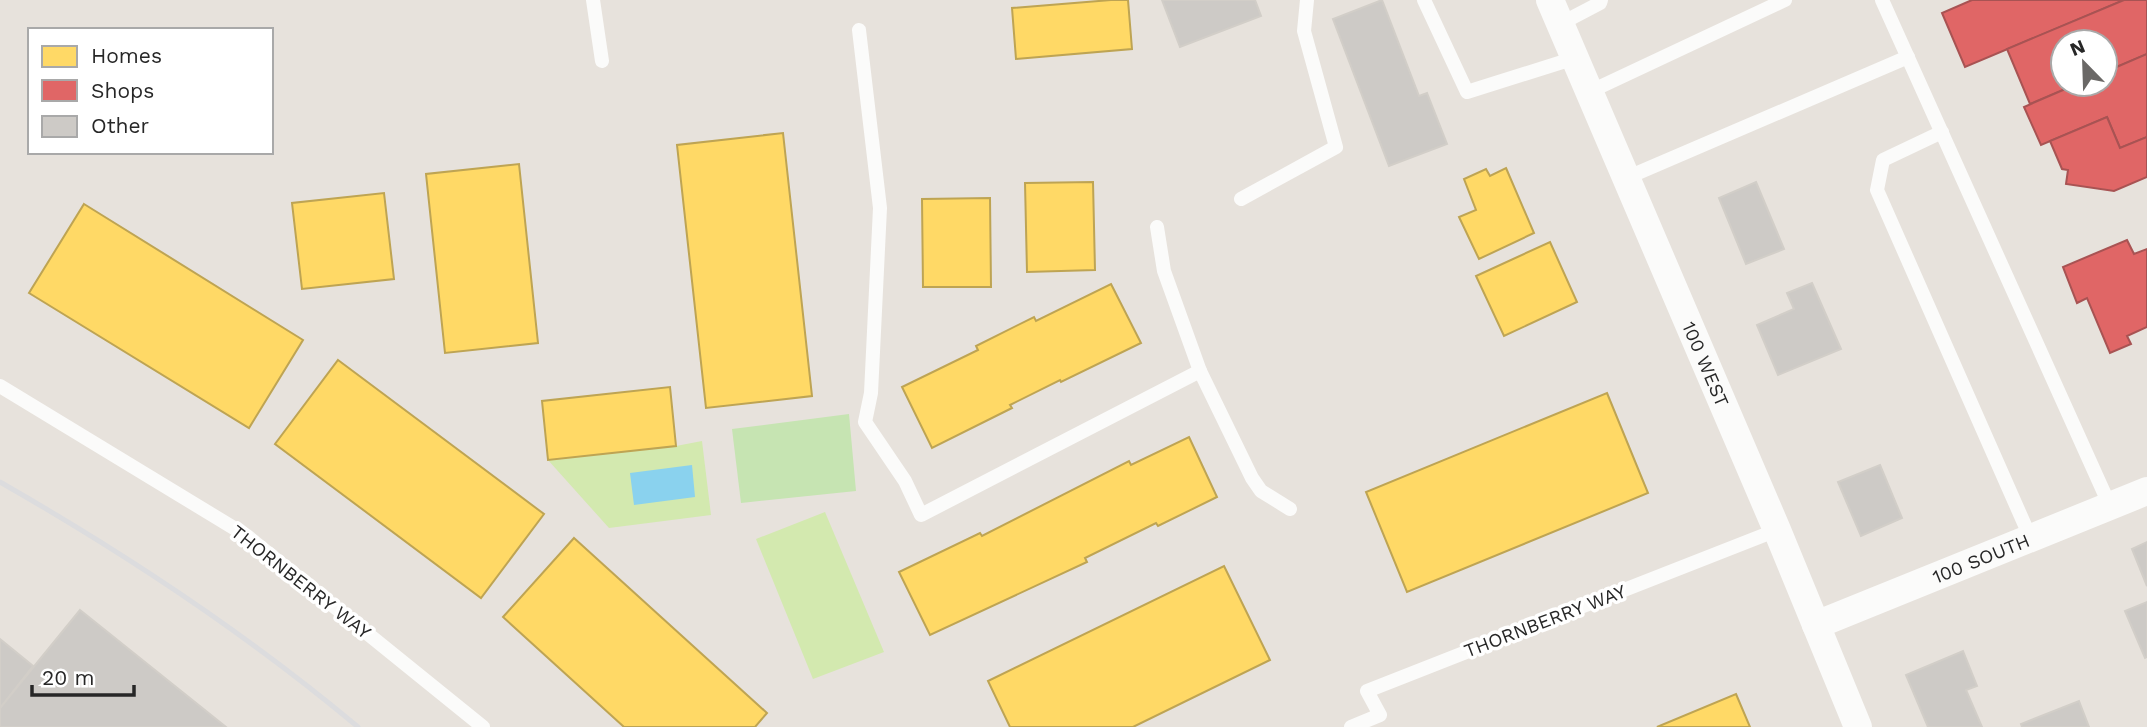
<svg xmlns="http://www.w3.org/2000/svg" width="2147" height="727" viewBox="0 0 2147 727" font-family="'Work Sans',sans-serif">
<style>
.green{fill:#c6e4b2}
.pitch{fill:#d3e9af}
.water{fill:#8ad2ee}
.homes{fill:#ffd966;stroke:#bea453;stroke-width:2}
.shops{fill:#e06666;stroke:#a85353;stroke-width:2}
.building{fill:#cdcac6;stroke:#d2cec8;stroke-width:2}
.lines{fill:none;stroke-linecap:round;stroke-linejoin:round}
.service{stroke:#fbfbfa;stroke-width:14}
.minor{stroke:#fbfbfa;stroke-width:28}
.rail{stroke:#dcdcde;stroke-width:5}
.labels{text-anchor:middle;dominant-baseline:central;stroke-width:7;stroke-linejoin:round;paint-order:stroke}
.street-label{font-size:19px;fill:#272727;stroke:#fff}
</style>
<rect width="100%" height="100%" fill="#e7e2dc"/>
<polygon class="green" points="849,414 856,491 741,503 732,429"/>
<g class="pitch">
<polygon points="702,441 711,515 609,528 548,460 676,446"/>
<polygon points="825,512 884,652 813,679 756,539"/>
</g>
<polygon class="water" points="692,465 695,497 634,505 630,473"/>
<g class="homes">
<polygon points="1111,0 1128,0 1132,49 1016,59 1012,8"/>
<polygon points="783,133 812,396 706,408 677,145"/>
<polygon points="519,164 538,343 445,353 426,174"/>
<polygon points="1506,168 1534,233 1479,259 1459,217 1476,210 1464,179 1486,169 1490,176"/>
<polygon points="1093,182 1095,270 1027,272 1025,183"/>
<polygon points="384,193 394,279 302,289 292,203"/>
<polygon points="990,198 991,287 923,287 922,199"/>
<polygon points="84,204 303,340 249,428 29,293"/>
<polygon points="1550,242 1577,302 1504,336 1476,276"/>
<polygon points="1111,284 1141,343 1061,382 1060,380 1010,405 1012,408 932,448 902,387 978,350 976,346 1034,317 1036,321"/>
<polygon points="338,360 544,514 481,598 275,444"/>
<polygon points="670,387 676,446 548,460 542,401"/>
<polygon points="1607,393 1648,493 1407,592 1366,492"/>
<polygon points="1189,437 1217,497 1158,526 1156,523 1085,558 1087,562 930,635 899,572 980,533 982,536 1129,461 1131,465"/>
<polygon points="574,538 767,713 755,727 624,727 503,617"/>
<polygon points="1224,566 1270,660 1133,727 1010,727 988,681"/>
<polygon points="1736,694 1750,727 1657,727"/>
</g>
<g class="shops">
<polygon points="1972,0 2124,0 1965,67 1942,13"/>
<polygon points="2124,0 2147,0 2147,54 2105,72 2105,42 2063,42 2063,84 2077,84 2030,104 2007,49"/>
<polygon points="2147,54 2147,137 2120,148 2107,117 2041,145 2024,107 2077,84 2105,84 2105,72"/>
<polygon points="2107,117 2120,148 2147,137 2147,177 2114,191 2066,184 2068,170 2062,169 2050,141"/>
<polygon points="2127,240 2134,254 2147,249 2147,327 2127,336 2131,344 2110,353 2087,298 2077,303 2063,267"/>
</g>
<g class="building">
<polygon points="1162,0 1255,0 1261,16 1180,47"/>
<polygon points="1382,0 1419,96 1427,93 1447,144 1389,166 1333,19"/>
<polygon points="1756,182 1784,249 1746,264 1719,198"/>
<polygon points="1812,283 1841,349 1778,375 1757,325 1794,309 1787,293"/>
<polygon points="1880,465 1902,518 1861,536 1838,482"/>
<polygon points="2147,542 2147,586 2132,549"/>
<polygon points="2147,602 2147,657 2145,658 2125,611"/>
<polygon points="80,610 226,727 0,727 0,708"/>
<polygon points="0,639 33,666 0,708"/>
<polygon points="1963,651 1977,686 1966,690 1982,727 1928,727 1906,675"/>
<polygon points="2079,701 2089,727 2022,727 2021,724"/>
</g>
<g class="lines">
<g class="service">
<polyline points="593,0 602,61"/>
<polyline points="1424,0 1467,92 1575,58"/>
<polyline points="1882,0 2110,506"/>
<polyline points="1560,24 1600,3 1601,0"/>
<polyline points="859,30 880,208 871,393 865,422 905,481 921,515 1200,371"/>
<polyline points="1589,92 1785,0"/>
<polyline points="1942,132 1883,160 1877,190 2031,539"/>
<polyline points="1626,178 1908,57"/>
<polyline points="1241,199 1336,147 1304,31 1307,0"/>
<polyline points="1157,227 1164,271 1200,371 1252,478 1261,491 1290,509"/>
<polyline points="0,386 247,536 483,727"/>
<polyline points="1351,727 1380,715 1367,691 1777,530"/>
</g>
<g class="minor">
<path id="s1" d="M1550,0L1777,530L1858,727"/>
<path id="s2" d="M1816,625L2147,491"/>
</g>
<path class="rail" d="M0,482C126,554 247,634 358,727"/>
</g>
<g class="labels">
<g class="street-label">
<text stroke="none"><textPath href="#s1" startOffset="396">100 WEST</textPath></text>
<text stroke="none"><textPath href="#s2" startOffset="178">100 SOUTH</textPath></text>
<text transform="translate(301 582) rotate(38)">THORNBERRY WAY</text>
<text transform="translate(1545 621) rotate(-21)">THORNBERRY WAY</text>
</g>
</g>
<rect x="28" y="28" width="245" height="126" fill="#ffffff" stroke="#a9a9a9" stroke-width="2"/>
<rect x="42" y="46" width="35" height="21" fill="#ffd966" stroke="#a9a9a9" stroke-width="2"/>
<text x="91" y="63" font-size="21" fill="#272727">Homes</text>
<rect x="42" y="80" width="35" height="21" fill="#e06666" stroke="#a9a9a9" stroke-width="2"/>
<text x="91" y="98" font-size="21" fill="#272727">Shops</text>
<rect x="42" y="116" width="35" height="21" fill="#cdcac6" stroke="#a9a9a9" stroke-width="2"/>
<text x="91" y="133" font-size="21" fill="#272727">Other</text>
<g transform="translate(2084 63) rotate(337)"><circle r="33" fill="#ffffff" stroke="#a9a9a9" stroke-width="2"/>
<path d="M0-5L12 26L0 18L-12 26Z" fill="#6a6866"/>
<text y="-10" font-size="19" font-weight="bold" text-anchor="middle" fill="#272727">N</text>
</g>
<path d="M32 685v10h102v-10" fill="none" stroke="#272727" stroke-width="3.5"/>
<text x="42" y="685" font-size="21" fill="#272727" stroke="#ffffff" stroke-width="5" paint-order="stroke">20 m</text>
</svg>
